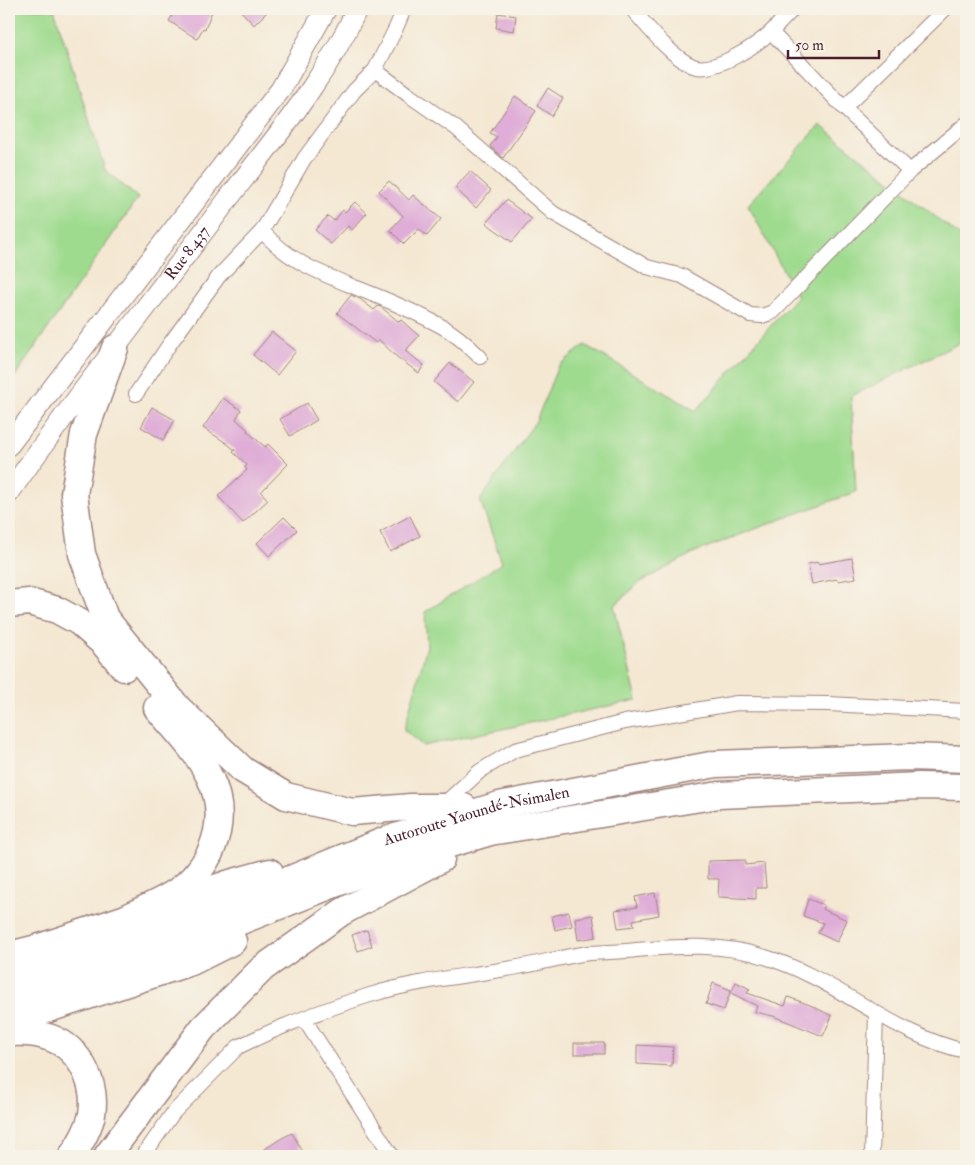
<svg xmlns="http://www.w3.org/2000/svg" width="975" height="1165" viewBox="0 0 975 1165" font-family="'IM FELL Double Pica',serif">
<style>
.green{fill:#9fdb8f;stroke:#747d5d}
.building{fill:#dfadd7}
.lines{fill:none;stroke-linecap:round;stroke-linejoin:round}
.minor-casing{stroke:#9f847f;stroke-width:16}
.secondary-casing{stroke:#9f847f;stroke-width:22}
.motorway-casing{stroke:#9f847f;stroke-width:29}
.minor{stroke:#fff;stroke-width:14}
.secondary{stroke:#fff;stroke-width:20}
.motorway{stroke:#fff;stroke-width:26}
.labels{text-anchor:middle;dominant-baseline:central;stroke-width:4.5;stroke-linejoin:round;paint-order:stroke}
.street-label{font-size:16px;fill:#4a1f2b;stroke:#f7f3e8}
</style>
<rect width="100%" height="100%" fill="#f7f3e8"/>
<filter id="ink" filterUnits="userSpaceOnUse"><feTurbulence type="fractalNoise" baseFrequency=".02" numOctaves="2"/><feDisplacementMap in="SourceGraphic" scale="10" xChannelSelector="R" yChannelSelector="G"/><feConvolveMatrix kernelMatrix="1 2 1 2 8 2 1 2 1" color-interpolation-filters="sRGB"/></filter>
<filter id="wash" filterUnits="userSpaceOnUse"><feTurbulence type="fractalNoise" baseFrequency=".0096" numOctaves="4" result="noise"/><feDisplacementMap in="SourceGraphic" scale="20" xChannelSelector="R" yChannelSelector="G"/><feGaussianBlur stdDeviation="1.12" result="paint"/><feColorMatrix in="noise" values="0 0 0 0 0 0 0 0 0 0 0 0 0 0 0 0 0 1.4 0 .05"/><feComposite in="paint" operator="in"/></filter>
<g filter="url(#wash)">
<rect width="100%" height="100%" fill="#f4e8d3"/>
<g class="green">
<polygon points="9,9 54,9 105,170 138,198 9,385"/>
<polygon points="820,125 966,241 966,340 851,396 856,492 787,517 695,552 639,583 614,606 637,700 423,746 404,730 427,646 425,612 502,563 480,500 536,421 558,366 585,345 696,411 797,296 748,205"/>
</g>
<g id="blocks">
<g class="building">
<polygon points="176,9 213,9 205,29 203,28 197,39 169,21"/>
<polygon points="239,9 270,9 254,25"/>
<polygon points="498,13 516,16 514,31 496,28"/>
<polygon points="548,88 563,98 552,116 537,106"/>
<polygon points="515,96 536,111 503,158 490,146 497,137 490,133"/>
<polygon points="470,171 491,190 476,208 455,188"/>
<polygon points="389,181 409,200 413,195 441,219 427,236 419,229 404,244 390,230 403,216 379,191"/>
<polygon points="506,200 532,219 512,242 486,223"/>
<polygon points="355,202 367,213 352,230 348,226 331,244 315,230 328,216 334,221 343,210 345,212"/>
<polygon points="351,295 360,299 374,310 378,306 381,307 399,322 401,320 419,336 405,351 424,365 419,373 397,357 379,340 376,343 337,313"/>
<polygon points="272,332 296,351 277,375 253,355"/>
<polygon points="450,363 474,382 458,402 434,382"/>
<polygon points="223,398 241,410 236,419 248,430 247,431 265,447 268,444 288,464 261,492 268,500 243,523 218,496 247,470 245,467 247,465 233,452 235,450 225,442 203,428"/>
<polygon points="307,403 317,420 290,436 280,419"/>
<polygon points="152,407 175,420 163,440 141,427"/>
<polygon points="410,516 420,536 390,552 380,532"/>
<polygon points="284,517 297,530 269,556 257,543"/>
<polygon points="852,558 856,578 838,581 837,579 812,584 808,564 818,562 818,564"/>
<polygon points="745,860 745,865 764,863 766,888 756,888 756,899 718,897 719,879 708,879 708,861"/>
<polygon points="655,893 659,915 633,920 634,926 618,928 615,910 637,907 635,897"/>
<polygon points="808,899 824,905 822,909 847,920 837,942 818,933 823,923 803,916"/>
<polygon points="569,912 572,926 555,930 552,916"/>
<polygon points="593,915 596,937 578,940 575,918"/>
<polygon points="367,930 372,946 358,951 352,935"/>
<polygon points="736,982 750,989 747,993 785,1006 788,997 810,1005 832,1016 823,1036 773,1016 755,1012 757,1006 731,993"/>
<polygon points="713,983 731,990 724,1010 706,1004"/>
<rect x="574" y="1043" width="30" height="11"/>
<polygon points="637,1045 673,1047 672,1066 637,1064"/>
<polygon points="292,1133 305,1156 254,1156 282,1138"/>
</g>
</g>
</g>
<g filter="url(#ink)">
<use href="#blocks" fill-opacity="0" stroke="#9f847f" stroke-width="1"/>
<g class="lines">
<g class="minor-casing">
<g id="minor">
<path d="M632,9C648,27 671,57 693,66C714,74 757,45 772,31C779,24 786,16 793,9"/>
<polyline points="771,32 844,108 910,171"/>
<polyline points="375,70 410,96 456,128 553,213 647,267 682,276 750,315 762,316 773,312 910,171 966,124"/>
<polyline points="844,108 945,9"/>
<path d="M262,231C290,262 320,273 357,288C385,299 414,311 441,326C456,334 468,345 480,357"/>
<polyline points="136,394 169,345 219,276 262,231 304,159 354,91 375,70 396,28 404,9"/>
<polyline points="442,806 480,771 515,750 625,722 737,703 828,704 966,711"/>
<polyline points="304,1019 392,1156"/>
<path d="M143,1156L173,1113L238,1047C280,1026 326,1009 370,995C418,980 469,976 518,967C542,963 565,956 589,953C605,952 620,952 636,950C679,946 722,943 765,957C836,978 893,1036 966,1051"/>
<polyline points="872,1156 876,1013"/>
</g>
</g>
<g class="secondary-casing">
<g id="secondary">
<polyline points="9,445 281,89 326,9"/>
<path id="s1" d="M9,493C78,393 155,297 228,199C275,138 325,79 357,9"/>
</g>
</g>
<g class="motorway-casing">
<g id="motorway">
<polyline points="115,348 84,434 74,494 82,554 105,618 178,708 243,770 286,796 352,812 411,807 464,807"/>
<polyline points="9,604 29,602 57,610 79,622 103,643 124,668"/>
<path d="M128,917C143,909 161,902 176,892C191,882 205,866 212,848C236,789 192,749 157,708"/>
<polyline points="9,955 37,948 230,883 270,872"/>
<path id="s2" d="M9,979L38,972L234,902L386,840L499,805L716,764L910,757L966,759"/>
<polyline points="9,1002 103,972 180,945 393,861 490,832 719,795 919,786 966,787"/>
<polyline points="9,1022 191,962 233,941"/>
<path d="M9,1033C23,1032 38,1033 51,1038C81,1049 97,1085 92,1114C89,1129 80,1144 72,1156"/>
<polyline points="107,1156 203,1028 263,968 342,912 441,859"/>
</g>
</g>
<use href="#minor" class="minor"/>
<use href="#secondary" class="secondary"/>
<use href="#motorway" class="motorway"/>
</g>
</g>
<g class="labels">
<g class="street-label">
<text stroke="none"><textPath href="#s1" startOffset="299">Rue 8.437</textPath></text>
<text stroke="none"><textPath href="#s2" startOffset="496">Autoroute Yaoundé-Nsimalen</textPath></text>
</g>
</g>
<rect width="975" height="1165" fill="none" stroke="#f7f3e8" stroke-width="30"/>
<path d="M788 50v8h91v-8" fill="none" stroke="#4a1f2b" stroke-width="2.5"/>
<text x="795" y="50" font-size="15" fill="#4a1f2b" stroke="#f7f3e8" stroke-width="4" paint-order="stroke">50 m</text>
</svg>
